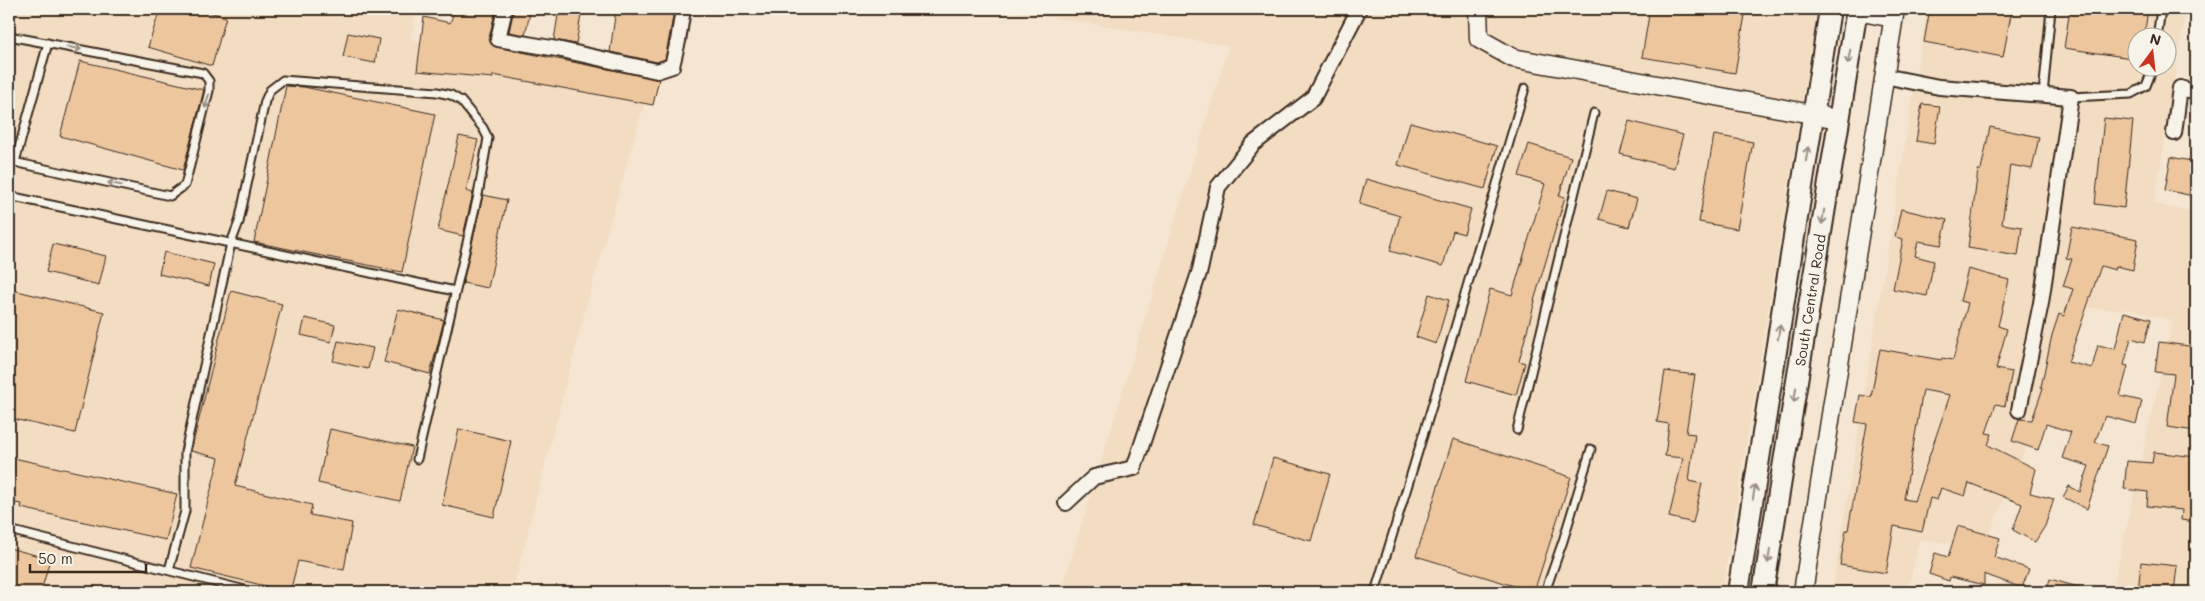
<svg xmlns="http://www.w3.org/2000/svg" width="2205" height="601" viewBox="0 0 2205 601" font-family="Mali,sans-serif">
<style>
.built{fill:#f2dcc2;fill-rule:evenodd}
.building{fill:#edc69d;stroke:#3b2a1e;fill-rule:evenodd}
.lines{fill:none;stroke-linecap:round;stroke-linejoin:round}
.service-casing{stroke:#3b2a1e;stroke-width:11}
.minor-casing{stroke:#3b2a1e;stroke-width:18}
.tertiary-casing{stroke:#3b2a1e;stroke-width:21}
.secondary-casing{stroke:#3b2a1e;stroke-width:24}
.service{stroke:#f7f3e8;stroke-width:7}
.minor{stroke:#f7f3e8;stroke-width:14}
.tertiary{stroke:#f7f3e8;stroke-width:18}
.secondary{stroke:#f7f3e8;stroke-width:20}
.oneway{stroke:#998e83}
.labels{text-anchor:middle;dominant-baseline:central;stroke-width:4;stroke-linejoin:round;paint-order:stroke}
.street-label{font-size:14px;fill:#3b2a1e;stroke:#f7f3e8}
</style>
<rect width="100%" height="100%" fill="#f4e6d2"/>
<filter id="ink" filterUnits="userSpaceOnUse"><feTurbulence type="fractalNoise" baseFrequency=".02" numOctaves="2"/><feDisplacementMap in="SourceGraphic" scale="10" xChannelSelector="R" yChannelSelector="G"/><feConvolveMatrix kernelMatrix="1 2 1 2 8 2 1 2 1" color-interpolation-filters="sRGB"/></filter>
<g filter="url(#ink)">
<g class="built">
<polygon points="9,9 417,9 410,39 648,90 585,310 512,592 9,592"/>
<polygon points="1002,9 1817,9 1722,592 1061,592 1229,46"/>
<path d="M1927,9H2186L2154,204L2196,212V592H2112L2173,320L2131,310L2086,308L1983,548L1919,539L1908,592H1832ZM2138,38H2168V68H2138Z"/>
</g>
<g class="building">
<polygon points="160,9 200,9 226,17 212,66 148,47"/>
<polygon points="455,9 496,9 489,38 490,42 496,47 659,79 653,105 493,75 493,78 417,71 424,17 450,23"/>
<polygon points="514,9 531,9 525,35 509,32"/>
<polygon points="559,9 582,9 576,44 554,40"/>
<polygon points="616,9 650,9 674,12 665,59 657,62 610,52"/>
<polygon points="1650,9 1746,9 1735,73 1642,57"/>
<polygon points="1933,9 2012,9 2003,57 1924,42 1929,14 1933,14"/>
<polygon points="2070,9 2148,9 2144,38 2138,38 2138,59 2064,48"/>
<polygon points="348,33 379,39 375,63 343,57"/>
<polygon points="80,61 204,90 183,170 60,136"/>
<polygon points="286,86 304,87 435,114 402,272 254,242"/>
<polygon points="1922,104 1940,106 1934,144 1916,141"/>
<polygon points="2104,118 2133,121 2124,208 2095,204"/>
<polygon points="1629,121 1683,135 1674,168 1620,154"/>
<polygon points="1410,122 1497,146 1485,189 1398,165"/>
<polygon points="1990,127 2039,137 2032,169 2010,165 2002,224 2022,227 2018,256 1968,248 1978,170 1981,170"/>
<polygon points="1714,135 1753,142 1737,229 1699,222"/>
<polygon points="459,136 478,140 466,191 473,193 463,236 438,230"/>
<polygon points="1529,144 1571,157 1559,196 1565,197 1534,301 1535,301 1519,361 1525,363 1516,395 1466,381 1490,289 1512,295 1545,184 1519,176"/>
<polygon points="2171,157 2196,162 2196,180 2193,196 2165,190"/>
<polygon points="1366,179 1471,209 1464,234 1453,231 1443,266 1390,251 1400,216 1359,204"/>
<polygon points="1607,191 1637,199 1629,227 1599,219"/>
<polygon points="483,195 507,200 488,288 463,283"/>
<polygon points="1901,209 1947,220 1941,245 1918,241 1915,256 1934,261 1927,296 1893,289 1903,239 1895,237"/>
<polygon points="2072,227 2138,239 2133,270 2116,266 2115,270 2101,266 2068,362 2092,368 2098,345 2115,349 2124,312 2151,319 2145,342 2131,338 2124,365 2128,366 2120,396 2142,401 2136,424 2105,416 2095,442 2108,446 2087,509 2063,497 2069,486 2080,492 2089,466 2062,458 2071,432 2046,424 2038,450 2012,441 2019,419 2032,420 2043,388 2041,387 2052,335 2059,314 2064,316 2073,289 2063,286 2072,259 2066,258"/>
<polygon points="53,244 106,256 99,285 46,272"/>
<polygon points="164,252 214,264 209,286 159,274"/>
<path d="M1968,269L2009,280L1998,326L2007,329L1996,369L2012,372L2005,406L1996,404L1986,433L1992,434L1988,445L2036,469L2030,493L2054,499L2045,526L2035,542L2013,530L2022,504L1969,483L1965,496L1941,488L1937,500L1930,498L1922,532L1894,526L1886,573L1840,565L1846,530H1848L1867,424L1855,422L1860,395L1871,397L1880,349L1941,360L1942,358L1953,360L1968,303L1960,301ZM1923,390L1950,395L1914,501L1904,499Z"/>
<polygon points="9,289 104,312 75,433 9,418"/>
<polygon points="231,291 282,304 235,486 312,505 310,515 352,523 344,570 298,561 290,592 191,568 219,458 191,451"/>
<polygon points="1429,294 1449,300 1436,344 1416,337"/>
<polygon points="398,309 444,320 430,374 384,362"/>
<polygon points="305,318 335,325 331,342 301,335"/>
<polygon points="338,341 373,348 368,369 333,361"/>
<polygon points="2159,342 2196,347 2196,431 2167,427 2174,374 2155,372"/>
<polygon points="1665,371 1695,375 1686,433 1695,434 1689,481 1702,484 1693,523 1669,517 1683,458 1665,456 1669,424 1657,422"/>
<polygon points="330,429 412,447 400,501 318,483"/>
<polygon points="459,429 511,441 494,517 442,505"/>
<polygon points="1453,439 1571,477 1534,592 1416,556"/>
<polygon points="2154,452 2196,457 2196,522 2181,520 2182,510 2147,506 2148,492 2124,489 2127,461 2152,463"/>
<polygon points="9,457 177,494 166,540 21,508 22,504 9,502"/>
<polygon points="1273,458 1330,474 1311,541 1254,525"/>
<polygon points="1958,526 2000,538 1994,557 2029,569 2022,588 1984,574 1984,585 1950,577 1949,581 1929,574 1935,553 1948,557"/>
<polygon points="9,548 50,559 41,592 9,592"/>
<polygon points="2141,562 2177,566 2174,592 2138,592"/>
<polygon points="2050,579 2085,589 2084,592 2046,592"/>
</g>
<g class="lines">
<g class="service-casing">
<g id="service">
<polyline points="9,36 203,73 209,81 209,91 185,185 170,196 9,161"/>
<polyline points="2157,38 2161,9"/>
<polyline points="2043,95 2051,9"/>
<polyline points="2071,97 2131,94 2146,86 2153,68"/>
<polyline points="15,162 48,43"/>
<polyline points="9,196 455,291"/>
<polyline points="1517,430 1594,113"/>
<polyline points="9,530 245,590"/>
<polyline points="169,570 185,511 185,452 231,243 239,222 265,101 270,90 283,80 437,92 451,95 461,101 483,128 488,138 478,195 417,459"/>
<polyline points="1375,592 1433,403 1525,88"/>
<polyline points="1545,592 1563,541 1591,449"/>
</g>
</g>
<g class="minor-casing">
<g id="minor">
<polyline points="505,9 498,39 557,49 657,71 672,66 678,41 683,9"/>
<polyline points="1884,76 1939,87 2071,97 2041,303 2019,410"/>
<polyline points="2174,133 2180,88 2196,93"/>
<polyline points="1066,503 1094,477 1134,468 1200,270 1218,187 1253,144 1313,98 1359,9"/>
</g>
</g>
<g class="tertiary-casing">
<g id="tertiary">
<polyline points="1478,9 1479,39 1513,58 1838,119"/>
<polyline points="1857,11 1893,18"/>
<polyline points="1803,592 1895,9"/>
</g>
</g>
<g class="secondary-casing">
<g id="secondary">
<polyline points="1738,592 1830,9"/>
<polyline points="1763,592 1857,9"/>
</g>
</g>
<use href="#service" class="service"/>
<use href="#minor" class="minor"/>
<use href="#tertiary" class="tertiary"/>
<use href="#secondary" class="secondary"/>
</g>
<defs><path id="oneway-shaft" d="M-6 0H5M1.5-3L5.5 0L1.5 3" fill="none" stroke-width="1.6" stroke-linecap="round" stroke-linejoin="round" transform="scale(1.25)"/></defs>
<g class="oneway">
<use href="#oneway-shaft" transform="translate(74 48) rotate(11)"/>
<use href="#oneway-shaft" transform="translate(1849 57) rotate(100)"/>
<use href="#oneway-shaft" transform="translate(207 101) rotate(105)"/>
<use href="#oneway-shaft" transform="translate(1807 154) rotate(-81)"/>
<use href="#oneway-shaft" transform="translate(115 184) rotate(-168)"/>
<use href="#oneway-shaft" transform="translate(1823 217) rotate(99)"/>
<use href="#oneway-shaft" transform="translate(1779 332) rotate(-81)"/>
<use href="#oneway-shaft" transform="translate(1795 395) rotate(99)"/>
<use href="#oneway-shaft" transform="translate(1754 492) rotate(-81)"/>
<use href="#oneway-shaft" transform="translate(1769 556) rotate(99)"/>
</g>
</g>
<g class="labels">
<g class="street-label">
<text transform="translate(1810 300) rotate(-81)">South Central Road</text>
</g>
</g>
<rect width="2205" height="601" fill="none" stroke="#f7f3e8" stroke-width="30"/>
<rect x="15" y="15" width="2175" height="571" fill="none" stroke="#3b2a1e" stroke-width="2" filter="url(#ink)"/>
<g transform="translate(2152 52) rotate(15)"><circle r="24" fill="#f7f3e8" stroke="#aca397"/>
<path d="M0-4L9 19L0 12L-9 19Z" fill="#c8321e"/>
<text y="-8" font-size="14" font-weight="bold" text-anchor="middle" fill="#3b2a1e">N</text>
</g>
<path d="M30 564v8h116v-8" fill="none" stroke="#3b2a1e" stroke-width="2.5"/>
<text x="38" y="564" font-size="15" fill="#3b2a1e" stroke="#f7f3e8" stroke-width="4" paint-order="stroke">50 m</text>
</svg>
